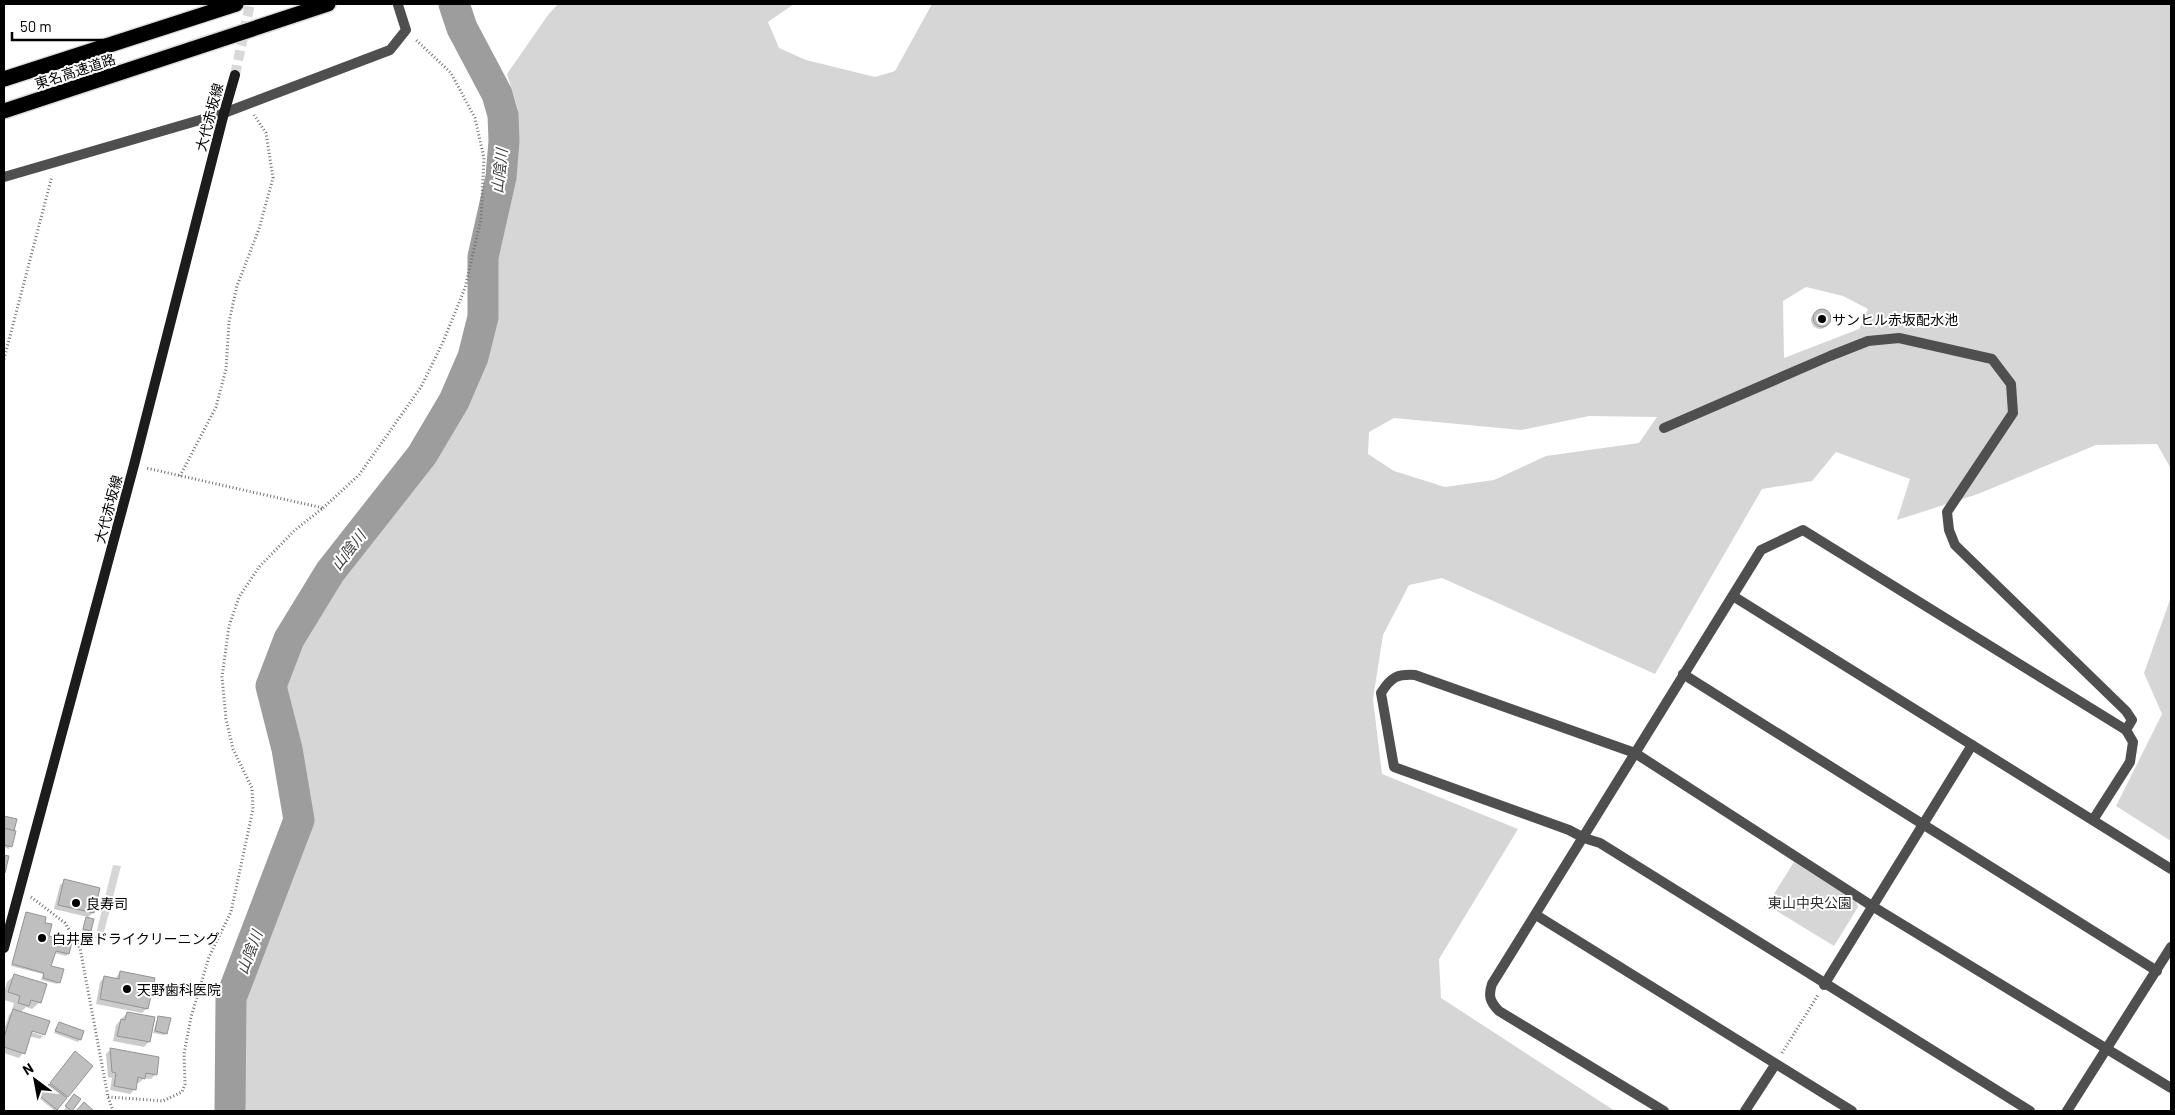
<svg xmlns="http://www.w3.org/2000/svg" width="2175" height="1115" viewBox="0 0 2175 1115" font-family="Barlow,'Noto Sans JP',sans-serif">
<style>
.green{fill:#d6d6d6;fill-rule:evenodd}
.shadow{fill:#0003}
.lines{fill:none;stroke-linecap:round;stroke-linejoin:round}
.river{stroke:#9d9d9d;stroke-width:31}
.building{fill:#bfbfbf;stroke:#939393}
.secondary-tunnel{stroke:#d9d9d9;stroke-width:10;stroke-dasharray:10 5;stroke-linecap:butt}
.highway-casing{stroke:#dbdbdb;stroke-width:18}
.path{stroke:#717171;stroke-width:3;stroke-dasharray:1 2.5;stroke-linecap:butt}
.street{stroke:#4f4f4f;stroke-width:10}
.secondary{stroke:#1c1c1c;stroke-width:10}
.highway{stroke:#000;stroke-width:15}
.poi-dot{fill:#000;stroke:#fff;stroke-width:2}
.labels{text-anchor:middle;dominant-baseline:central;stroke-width:4;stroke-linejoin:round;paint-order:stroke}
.street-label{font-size:14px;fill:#000;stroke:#fff}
.poi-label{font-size:14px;fill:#000;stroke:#fff;text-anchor:start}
.park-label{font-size:14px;fill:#2d2d2d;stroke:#fff}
.water-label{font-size:15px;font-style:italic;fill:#3e3e3e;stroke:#fff}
</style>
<rect width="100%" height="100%" fill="#fff"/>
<g class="green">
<path d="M558,4H794L768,22L779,48L806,60L875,77L895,71L932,4H2171V469L2157,444L2096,445L1978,494L1897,520L1910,479L1836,452L1812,481L1762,489L1655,674L1442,578L1409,585L1383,635L1373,699L1382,774L1518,829L1439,959L1441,998L1615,1111H241L242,993L290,858L306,801L291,729L279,681L304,629L341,572L428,464L470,394L493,322L494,259L502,190L518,109L507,74L548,15ZM1806,287L1843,296L1868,309L1859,329L1784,358L1783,301ZM1589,416L1657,417L1639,443L1546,456L1494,480L1445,487L1394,471L1368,454L1369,432L1394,418L1521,430Z"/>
<polygon points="2171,597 2171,841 2116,806 2162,714 2144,673"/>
<polygon points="1794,862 1856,901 1858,907 1834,946 1767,905"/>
<polygon points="113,865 121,866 102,940 95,938"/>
</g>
<g class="shadow">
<circle cx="1820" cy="320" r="9"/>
<polygon points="4,817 15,820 9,849 4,847"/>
<polygon points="65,881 93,913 87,918 89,930 87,932 82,931 85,920 88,917 54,909 60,885"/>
<polygon points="27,913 44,923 47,937 68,954 66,956 54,953 50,967 59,982 57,984 41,980 43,974 11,966"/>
<polygon points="120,972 147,1008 142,1013 96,1004 100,982 105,977 115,979"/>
<polygon points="15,975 45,985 40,1002 32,1009 26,1007 21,1012 49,1022 43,1035 43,1033 27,1027 26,1030 43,1036 40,1039 29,1036 23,1053 19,1058 4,1053 4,1030 9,1015 13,1011 12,1010 14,1003 4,1000 4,993 7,982"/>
<polygon points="127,1013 149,1042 144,1047 113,1041 116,1025"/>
<polygon points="158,1017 166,1033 164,1035 153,1033"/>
<polygon points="59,1023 83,1032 80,1040 78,1042 54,1033"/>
<polygon points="110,1050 158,1058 155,1075 151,1079 144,1078 139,1083 136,1082 135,1089 130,1094 110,1090 112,1078 108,1077 106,1054"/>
<polygon points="73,1055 92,1066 55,1111 39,1098"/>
<polygon points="73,1098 79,1100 69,1111 63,1111"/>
</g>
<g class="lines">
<polyline class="river" points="230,1111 231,998 299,820 287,749 271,686 289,639 330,572 422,455 454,401 473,357 483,317 483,257 501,177 504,141 503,115 497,94 462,28 454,4"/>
</g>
<g class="building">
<circle cx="1822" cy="318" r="9"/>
<polygon points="4,816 17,819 14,831 4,828"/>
<polygon points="4,828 16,831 12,847 4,845"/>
<polygon points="4,855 9,856 5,873 4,872"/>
<polygon points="64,879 100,888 94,913 58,905"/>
<polygon points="26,912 46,917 45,923 52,924 49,936 72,942 69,954 56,951 51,966 64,969 60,983 43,978 44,973 12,964"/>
<polygon points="86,917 94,919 91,931 83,929"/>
<polygon points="120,971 155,978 148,1009 100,999 104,976 119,979"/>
<polygon points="14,974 47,984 41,1003 31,1000 29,1006 18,1003 20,996 8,992"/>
<polygon points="13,1009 50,1021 45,1035 32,1031 25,1054 4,1047 4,1037"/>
<polygon points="127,1012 155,1017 150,1042 117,1036 121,1019 125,1020"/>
<polygon points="158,1016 171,1018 167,1034 155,1031"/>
<polygon points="59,1022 84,1031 81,1040 55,1031"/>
<polygon points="110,1048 159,1057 157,1075 146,1073 145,1079 138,1077 136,1090 114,1086 116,1073 112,1072"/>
<polygon points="75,1051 93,1066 68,1097 50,1083"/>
<polygon points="49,1084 67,1098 57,1110 40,1096"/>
<polygon points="74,1094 81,1099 72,1111 65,1106"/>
<polygon points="84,1102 94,1111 76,1111"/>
</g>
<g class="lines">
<polyline class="secondary-tunnel" points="235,75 250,4"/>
<g class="highway-casing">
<g id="highway">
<polyline points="4,79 236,4"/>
<polyline points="4,111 328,4"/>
</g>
</g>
<g class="path">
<polyline points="4,359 52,176"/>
<polyline points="180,476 216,407 226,369 229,322 237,286 259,229 273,178 266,133 254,115"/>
<polyline points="323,508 359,475 421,387 443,342 465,288 481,219 484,158 475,118 451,73 415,39"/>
<polyline points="31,897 65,923 80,948 108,1097 113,1111"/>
<polyline points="1782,1053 1818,995"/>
<polyline points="108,1097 163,1101 182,1092 185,1084 184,1054 191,1017 209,957 231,912 253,809 252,788 233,749 226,719 222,677 229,626 239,597 259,567 295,530 323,508 146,468"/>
</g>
<g class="street">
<polyline points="4,177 224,113 390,50 406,30 398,5"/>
<polyline points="1664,428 1830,356 1868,341 1899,338 1992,359 2011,384 2013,413 1947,512 1949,530 1955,545 2126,711 2132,720 2126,730"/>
<polyline points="1733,596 2171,869"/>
<polyline points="1683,674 2157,971"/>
<polyline points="1536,915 1852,1111"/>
<polyline points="1824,985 1972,745"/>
<path d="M1664,1111L1499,1011C1490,1002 1488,996 1492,984L1761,550L1803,530L2126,730L2133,742L2130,762L2093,820"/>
<polyline points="1745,1111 1775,1065"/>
<path d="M2030,1111L1600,843L1584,838L1569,830L1394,767L1381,693C1391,677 1397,674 1415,675L1635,753L1872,906L2171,1088"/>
<polyline points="2067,1111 2171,947"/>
</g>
<polyline class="secondary" points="4,948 134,465 224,113 235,75"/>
<use href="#highway" class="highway"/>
</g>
<g class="poi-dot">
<circle cx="1822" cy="319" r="5"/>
<circle cx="76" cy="903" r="5"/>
<circle cx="42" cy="938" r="5"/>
<circle cx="127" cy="989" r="5"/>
</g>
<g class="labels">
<g class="street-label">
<text transform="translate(75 71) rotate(-18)">東名高速道路</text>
<text transform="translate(209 117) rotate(-75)">大代赤坂線</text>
<text transform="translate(108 509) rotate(-75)">大代赤坂線</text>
</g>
<g class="poi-label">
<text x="1832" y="319">サンヒル赤坂配水池</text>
<text x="86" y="903">良寿司</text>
<text x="52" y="938">白井屋ドライクリーニング</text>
<text x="137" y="989">天野歯科医院</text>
</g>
<g class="park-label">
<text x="1810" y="902">東山中央公園</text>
</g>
<g class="water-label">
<text transform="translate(499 171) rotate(-84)">山陰川</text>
<text transform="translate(348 550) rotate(-52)">山陰川</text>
<text transform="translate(249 952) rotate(-69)">山陰川</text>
</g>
</g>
<rect width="2175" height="1115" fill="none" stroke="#000000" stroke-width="10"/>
<g transform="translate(35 1080) rotate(328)" stroke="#ffffff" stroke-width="4" paint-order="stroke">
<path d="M0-4L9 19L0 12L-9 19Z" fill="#000000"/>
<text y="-8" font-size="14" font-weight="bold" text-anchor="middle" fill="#000000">N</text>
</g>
<path d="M12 32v8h130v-8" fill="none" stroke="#000000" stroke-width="2.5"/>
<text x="20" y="32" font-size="15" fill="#000000" stroke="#ffffff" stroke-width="4" paint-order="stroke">50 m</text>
</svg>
